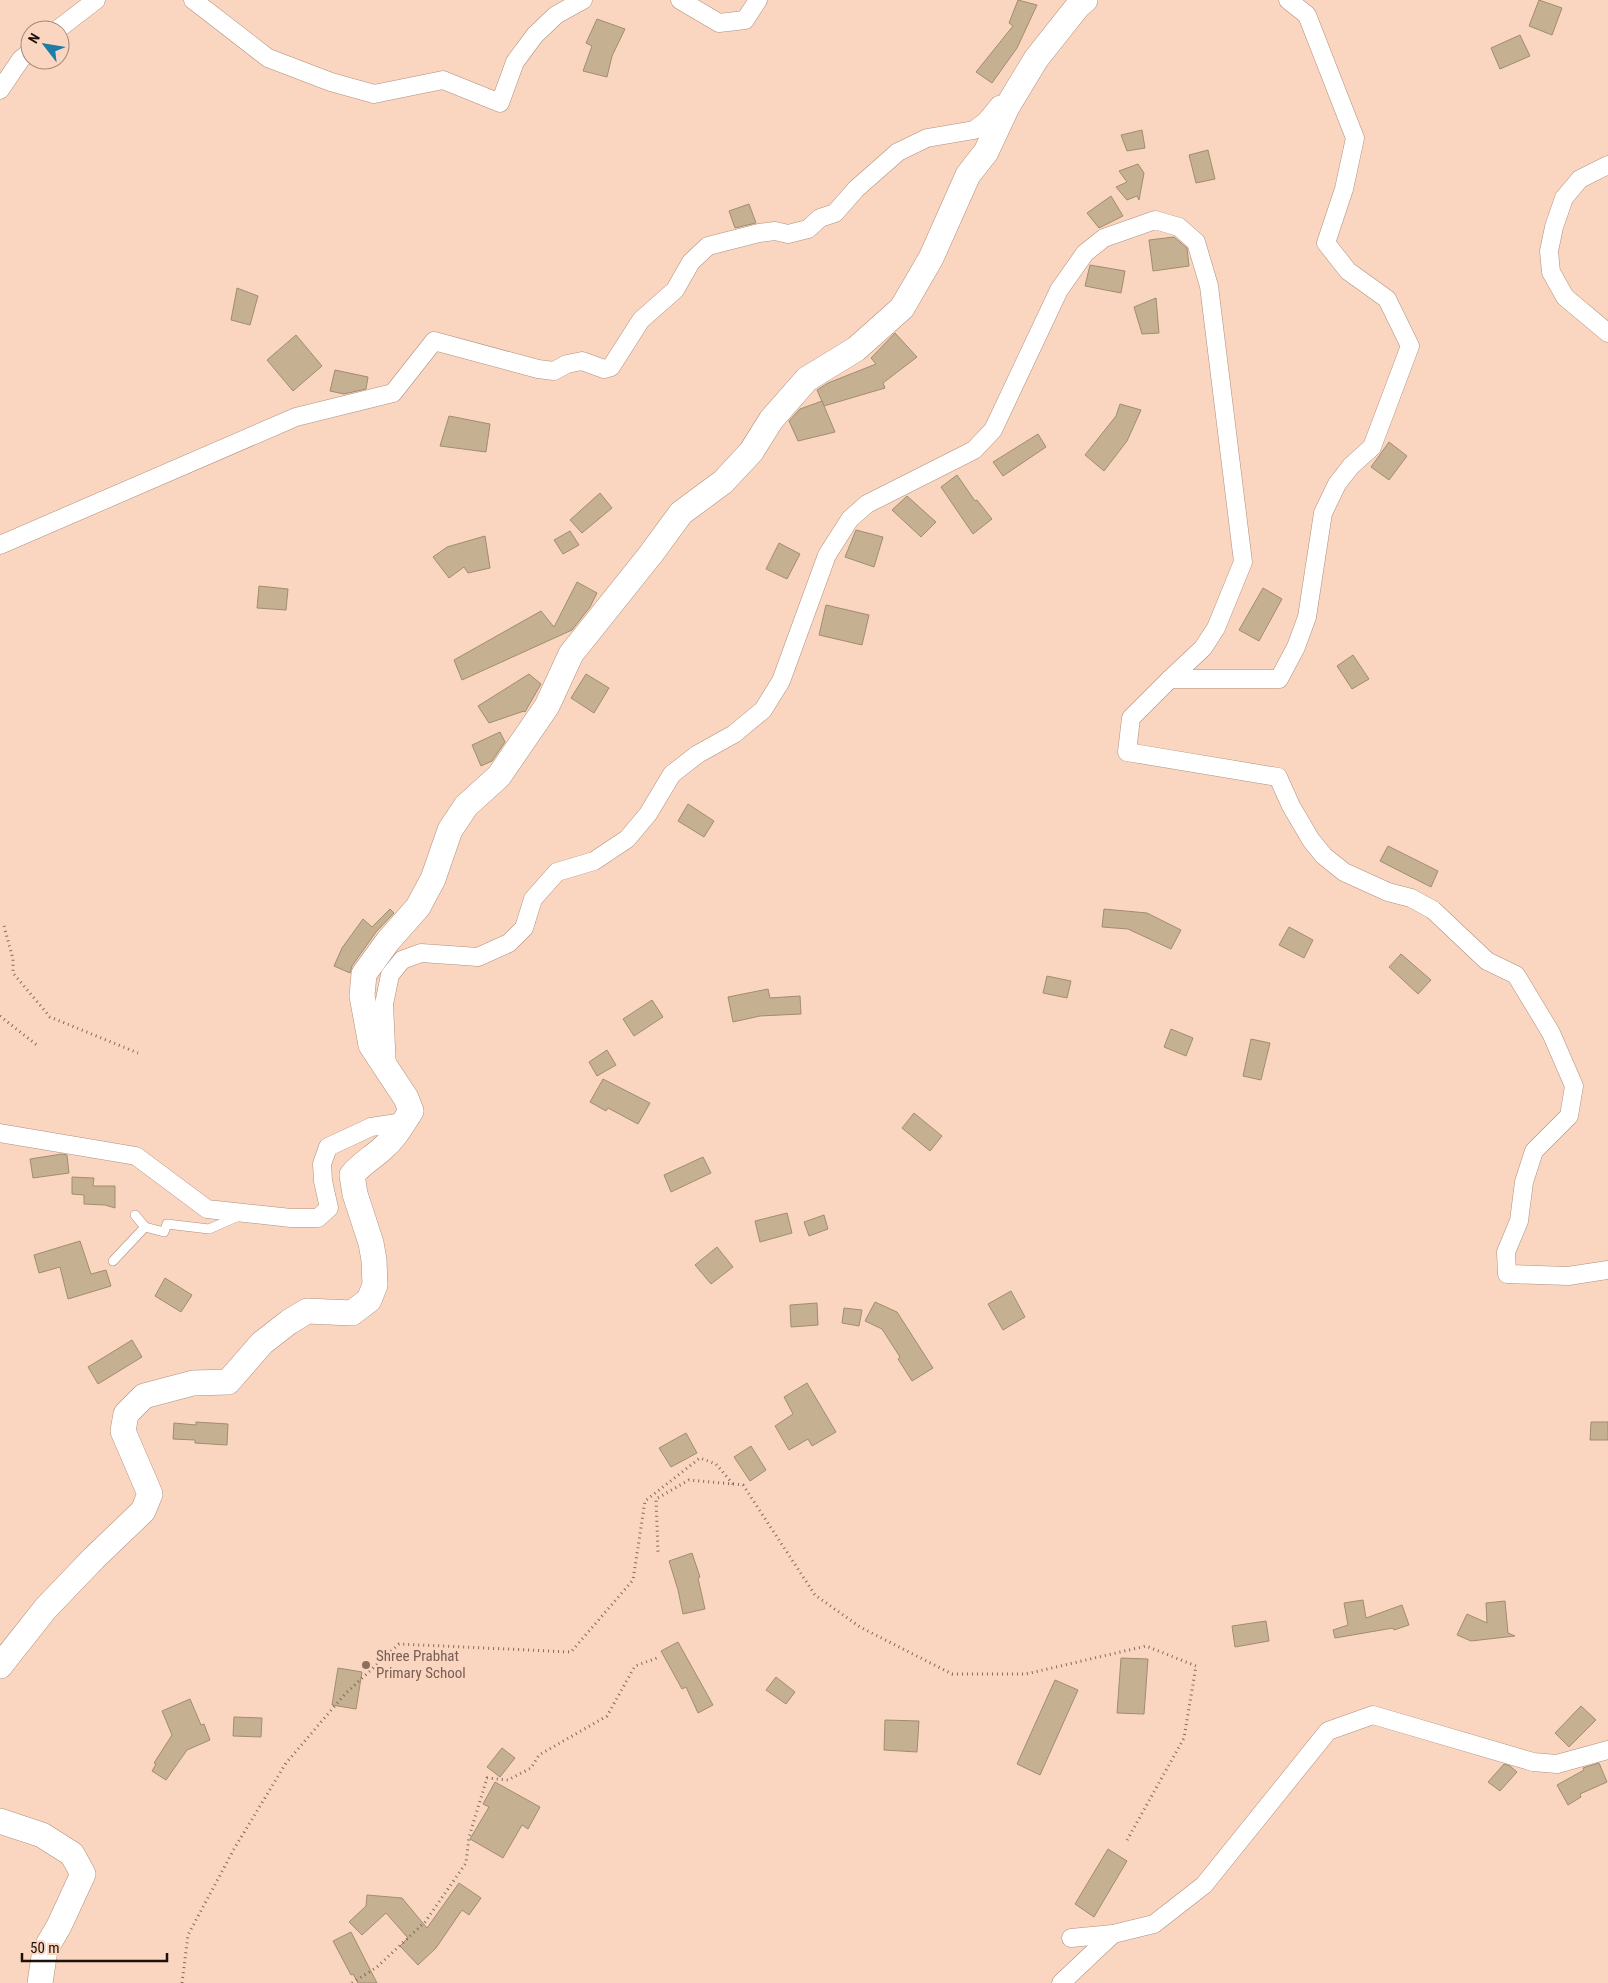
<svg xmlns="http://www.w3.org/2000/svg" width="1608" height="1983" viewBox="0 0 1608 1983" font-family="'Roboto Condensed',sans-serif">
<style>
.building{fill:#c5b091;stroke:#a18d6f}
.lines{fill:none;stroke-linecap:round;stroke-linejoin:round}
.lane-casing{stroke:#b08f7b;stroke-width:10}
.street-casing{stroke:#b08f7b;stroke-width:19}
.secondary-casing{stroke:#b08f7b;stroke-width:26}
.path{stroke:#816a5d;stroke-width:3;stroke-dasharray:1 4;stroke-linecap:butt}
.lane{stroke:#fff;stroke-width:9}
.street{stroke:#fff;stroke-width:18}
.secondary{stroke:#fff;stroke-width:25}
.education-dot{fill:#8d6e63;stroke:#fad6c1;stroke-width:2}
.labels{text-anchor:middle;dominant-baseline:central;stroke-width:4;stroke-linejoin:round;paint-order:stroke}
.education-label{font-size:15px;fill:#785e54;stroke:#fad6c1;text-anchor:start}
</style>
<rect width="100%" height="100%" fill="#fad6c1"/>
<g class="building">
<polygon points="1018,0 1037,5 1017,48 992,83 976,72 1013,26 1009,23"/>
<polygon points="1539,0 1562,8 1552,35 1529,26"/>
<polygon points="597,19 625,29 612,56 607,77 583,71 592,46 586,43"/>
<polygon points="1520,35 1530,56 1500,69 1491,48"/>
<polygon points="1142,130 1145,148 1127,151 1121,135"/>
<polygon points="1208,150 1215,179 1196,183 1189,155"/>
<polygon points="1138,164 1144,173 1139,200 1137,196 1127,200 1116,187 1127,182 1119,171"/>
<polygon points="1111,196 1123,216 1099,228 1087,213"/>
<polygon points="749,204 756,223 735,228 729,211"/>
<polygon points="1174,237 1187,248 1189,266 1153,271 1149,240"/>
<polygon points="1090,265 1125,271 1121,293 1085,286"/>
<polygon points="237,288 258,296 250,325 231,320"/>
<polygon points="1156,298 1159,333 1142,334 1134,307"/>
<polygon points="895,333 917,357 883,383 885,388 824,406 817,390 828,383 876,364 871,358"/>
<polygon points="296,335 322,366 293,391 267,360"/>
<polygon points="335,370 368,377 366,389 344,394 330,391"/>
<polygon points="822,401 835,432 798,441 789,421 800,409"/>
<polygon points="1120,404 1141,410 1127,441 1104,471 1085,455 1116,416"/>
<polygon points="449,416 490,424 486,452 440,446"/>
<polygon points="1038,434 1046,447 1003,476 993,462"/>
<polygon points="1389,442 1407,456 1389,480 1371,467"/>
<polygon points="957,475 975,501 977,500 992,519 973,534 941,487"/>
<polygon points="600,493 612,508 582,533 570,520"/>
<polygon points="907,496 936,522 921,537 892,510"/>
<polygon points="856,530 883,537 874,567 845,557"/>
<polygon points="570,531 579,545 563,554 554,540"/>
<polygon points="485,536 490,568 468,573 464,567 449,578 433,557 447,547"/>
<polygon points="779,543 800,554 787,579 766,569"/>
<polygon points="577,582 597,593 590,607 572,630 462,680 454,660 541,611 554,627"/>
<polygon points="259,586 288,589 286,610 257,608"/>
<polygon points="1263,588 1282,599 1259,641 1239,630"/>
<polygon points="826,605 869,615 862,645 819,635"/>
<polygon points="1353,655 1369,679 1352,689 1337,666"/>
<polygon points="529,674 541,684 525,712 524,711 489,723 478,706"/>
<polygon points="586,674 609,688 594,713 571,698"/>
<polygon points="500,732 505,742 492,761 481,766 472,745"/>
<polygon points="688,804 714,821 704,837 678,821"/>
<polygon points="1388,846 1438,871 1431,887 1380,861"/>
<polygon points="390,909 394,913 376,932 352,966 350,973 334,966 342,948 363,919 372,927"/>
<polygon points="1104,909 1147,913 1181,930 1171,949 1128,929 1102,927"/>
<polygon points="1289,927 1313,940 1304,958 1279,945"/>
<polygon points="1401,954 1431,980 1418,994 1389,967"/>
<polygon points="1047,976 1071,981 1067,998 1043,993"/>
<polygon points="768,989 770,998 800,996 801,1014 760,1016 733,1022 728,997"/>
<polygon points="652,1000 663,1017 634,1036 623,1019"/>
<polygon points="1171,1029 1193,1038 1186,1056 1164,1047"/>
<polygon points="1251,1039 1270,1043 1261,1080 1243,1076"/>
<polygon points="607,1050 616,1065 597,1076 589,1062"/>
<polygon points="603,1079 650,1103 638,1124 608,1108 606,1111 590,1102"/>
<polygon points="914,1113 942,1136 930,1151 902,1128"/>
<polygon points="62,1154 67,1155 69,1173 33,1178 30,1159"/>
<polygon points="703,1157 711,1173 671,1192 664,1175"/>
<polygon points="72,1177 94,1178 93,1186 115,1186 115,1208 105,1205 84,1204 84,1195 72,1194"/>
<polygon points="787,1213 792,1233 760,1242 755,1221"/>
<polygon points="824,1215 828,1229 809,1236 804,1222"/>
<polygon points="80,1241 91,1274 106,1270 111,1286 68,1299 60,1267 39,1273 34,1255"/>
<polygon points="717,1247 733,1267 711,1284 695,1265"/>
<polygon points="165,1278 192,1295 181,1312 155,1296"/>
<polygon points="1011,1291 1025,1317 1003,1330 988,1304"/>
<polygon points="875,1302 897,1312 933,1368 912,1381 898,1359 900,1357 882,1329 865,1321"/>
<polygon points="817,1303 818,1325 791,1327 790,1305"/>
<polygon points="844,1308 862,1310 859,1326 842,1323"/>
<polygon points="132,1340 142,1357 98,1384 88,1367"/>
<polygon points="807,1383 836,1432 812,1446 808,1439 789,1450 775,1426 793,1414 784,1397"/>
<polygon points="196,1422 228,1424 227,1445 195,1443 195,1440 173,1439 174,1423 196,1425"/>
<polygon points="1591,1422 1608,1422 1608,1440 1590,1440"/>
<polygon points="686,1433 697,1453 671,1467 659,1448"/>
<polygon points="751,1446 766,1470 750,1481 734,1457"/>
<polygon points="692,1553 700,1577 698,1578 705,1609 683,1614 678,1590 669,1561"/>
<polygon points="1363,1600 1366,1618 1402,1605 1409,1625 1394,1630 1393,1628 1335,1638 1333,1630 1348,1625 1344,1603"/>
<polygon points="1505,1601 1508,1633 1515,1636 1471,1641 1457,1635 1467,1614 1487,1623 1486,1603"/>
<polygon points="1266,1621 1269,1641 1235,1647 1232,1626"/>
<polygon points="678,1642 713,1705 698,1713 686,1687 682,1689 661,1651"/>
<polygon points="1121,1658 1148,1659 1144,1714 1117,1713"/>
<polygon points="338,1668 362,1672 356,1709 332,1705"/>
<polygon points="776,1677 795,1692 786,1704 766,1690"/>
<polygon points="1055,1680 1078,1690 1040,1775 1017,1764"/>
<polygon points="190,1699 201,1725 204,1724 210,1740 187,1750 166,1780 152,1771 156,1764 154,1763 172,1735 162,1711"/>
<polygon points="1581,1706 1596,1720 1569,1747 1555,1733"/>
<polygon points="234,1717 262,1718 261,1737 233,1736"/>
<polygon points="885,1720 919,1721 917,1752 884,1750"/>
<polygon points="502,1748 515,1758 500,1777 487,1767"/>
<polygon points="1599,1763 1607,1782 1580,1794 1581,1797 1568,1805 1557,1785 1584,1770 1583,1768"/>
<polygon points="1504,1764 1510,1766 1517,1772 1500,1791 1488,1782"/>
<polygon points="495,1782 540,1807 528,1829 522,1825 503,1858 470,1839 489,1807 483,1804"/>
<polygon points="1108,1849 1127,1861 1094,1917 1075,1904"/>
<polygon points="459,1883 481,1898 469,1915 462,1910 436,1948 418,1965 400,1946 408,1938 386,1913 362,1935 349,1922 366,1906 367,1895 402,1898 427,1928"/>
<polygon points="351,1932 377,1983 358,1983 353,1974 351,1975 333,1941"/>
</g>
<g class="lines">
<g class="lane-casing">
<g id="lane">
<polyline points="135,1215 145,1227 164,1232 167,1224 209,1229 239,1216"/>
<polyline points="113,1261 145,1227"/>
</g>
</g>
<g class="street-casing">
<g id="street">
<polyline points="193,0 268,58 331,82 374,94 443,80 500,103 515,62 535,35 556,15 583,0"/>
<polyline points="680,0 719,23 745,20 758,0"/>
<polyline points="1288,0 1307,15 1355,138 1344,189 1326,243 1348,271 1387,299 1410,346 1372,447 1351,466 1337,484 1323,513 1307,617 1296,647 1279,679 1170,679 1131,718 1127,752 1278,777 1291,806 1311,840 1324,856 1344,872 1388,892 1411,898 1433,910 1487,961 1516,975 1551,1033 1574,1086 1569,1116 1534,1151 1524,1182 1519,1221 1506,1252 1507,1274 1568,1276 1608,1270"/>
<polyline points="57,30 96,0"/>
<polyline points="0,90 21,59 30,52"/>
<polyline points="1608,165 1580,179 1564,198 1554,227 1549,251 1551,272 1565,297 1608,333"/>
<polyline points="0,545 296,417 393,393 434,341 538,369 554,371 567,364 582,361 604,369 611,367 641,320 675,290 691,262 708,246 759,233 775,231 788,234 808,229 820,218 835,213 856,189 898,152 927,138 974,130 986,121 999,105 1002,106"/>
<polyline points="387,1069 384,1004 390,975 402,960 421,953 478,957 509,943 524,928 533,899 557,872 594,861 627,839 648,814 672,774 698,754 734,734 763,710 781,681 827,555 850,519 867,504 974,450 993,430 1059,290 1085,253 1104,238 1155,220 1179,227 1196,242 1209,286 1243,562 1216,628 1203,648 1170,679"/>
<polyline points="0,1133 136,1156 207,1209 291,1218 318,1218 329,1208 323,1181 322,1164 328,1147 371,1127 404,1122"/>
<polyline points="1071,1938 1113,1934 1154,1924 1204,1885 1328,1731 1373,1715 1533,1762 1557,1764 1608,1750"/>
<polyline points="1061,1983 1113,1934"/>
</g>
</g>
<g class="secondary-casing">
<g id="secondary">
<path d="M0,1666L46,1608L94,1558L143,1511L150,1494L123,1431L126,1414L144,1396L193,1383L228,1382L262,1343L289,1322L307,1311L352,1313L369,1300L375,1285L374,1260L371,1243L355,1194L352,1175C361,1164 372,1158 382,1149C395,1138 402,1125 411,1111L406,1098L371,1045L362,996L364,974L388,941L418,907L433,879L450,830L466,806L499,776L547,706L571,654L651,554L681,513L723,482L751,452L771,420L807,379L856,349L902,308L931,258L968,175L986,152L1007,107L1036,59L1078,6L1085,0"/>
<polyline points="0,1821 42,1835 72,1854 83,1874 59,1926 45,1950 40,1983"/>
</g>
</g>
<g class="path">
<polyline points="4,926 13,959 13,973 50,1017 138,1053"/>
<polyline points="0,1016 38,1046"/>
<polyline points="733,1484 743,1485 815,1595 860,1627 952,1674 1026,1674 1146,1646 1196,1666 1184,1738 1126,1842"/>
<polyline points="182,1983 188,1935 234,1849 286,1763 345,1694 399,1644 571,1652 633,1580 645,1501 700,1458 716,1464 733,1484 689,1480 656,1499 658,1553"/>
<polyline points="352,1983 377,1967 425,1922 466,1863 469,1837 487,1778 508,1780 531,1768 539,1755 607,1716 635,1666 657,1658"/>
</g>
<use href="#lane" class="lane"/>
<use href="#street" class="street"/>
<use href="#secondary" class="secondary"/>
</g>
<circle class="education-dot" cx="366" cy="1665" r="5"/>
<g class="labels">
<g class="education-label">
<text x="376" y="1656">Shree Prabhat<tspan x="376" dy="17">Primary School</tspan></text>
</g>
</g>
<g transform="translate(45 45) rotate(301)"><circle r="24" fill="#fad6c1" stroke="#a28778"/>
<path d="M0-4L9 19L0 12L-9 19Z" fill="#1b7da8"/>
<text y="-8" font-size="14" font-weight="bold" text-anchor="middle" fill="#1d110a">N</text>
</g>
<path d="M22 1953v8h145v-8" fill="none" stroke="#1d110a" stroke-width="2.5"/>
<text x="30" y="1953" font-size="15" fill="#1d110a" stroke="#fad6c1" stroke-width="4" paint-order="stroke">50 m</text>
</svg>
